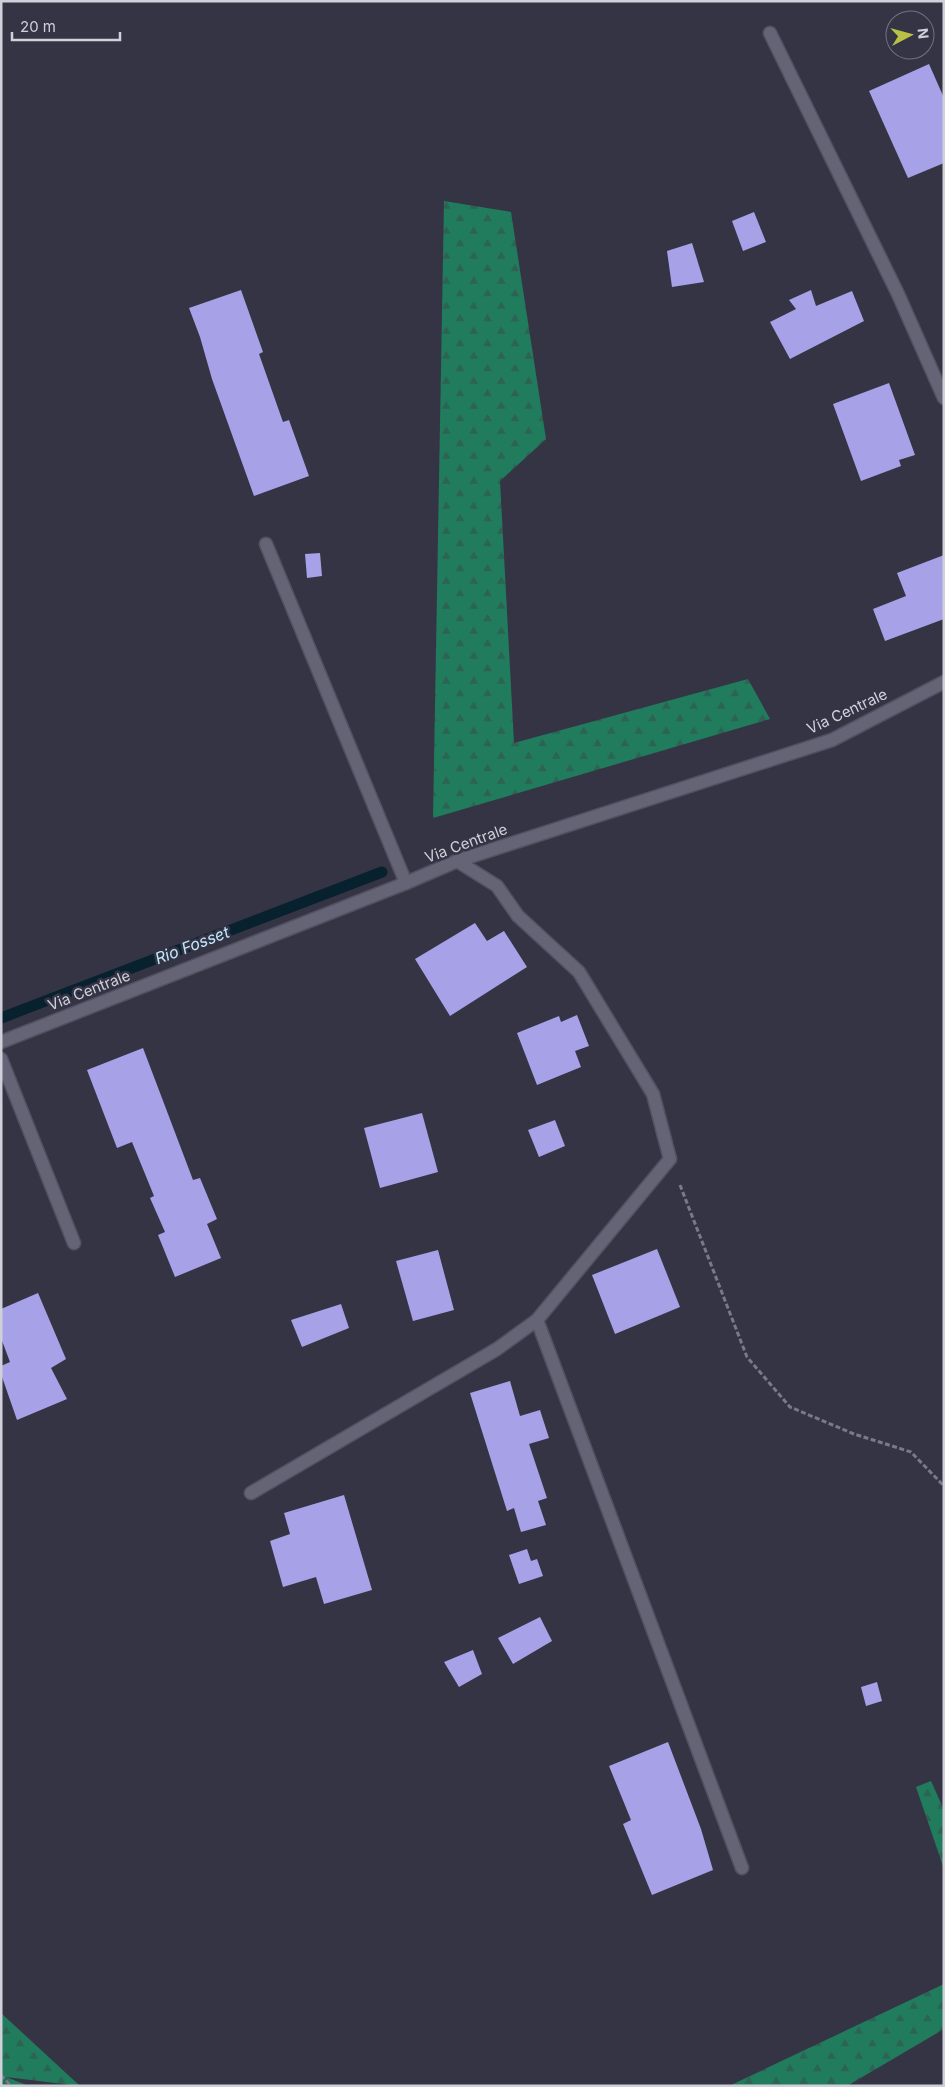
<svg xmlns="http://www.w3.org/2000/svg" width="945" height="2087" viewBox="0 0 945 2087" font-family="Inter,sans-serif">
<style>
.forest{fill:url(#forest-firs)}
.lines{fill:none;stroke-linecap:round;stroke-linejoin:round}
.stream{stroke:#07212e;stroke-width:11}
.building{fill:#a7a1e7}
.service-casing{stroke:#525160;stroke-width:15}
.tertiary-casing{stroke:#525160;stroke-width:15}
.path{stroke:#797987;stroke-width:3;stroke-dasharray:5 2.5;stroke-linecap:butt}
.service{stroke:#656477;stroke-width:12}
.tertiary{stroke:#656477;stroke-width:12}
.labels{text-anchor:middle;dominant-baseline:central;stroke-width:5;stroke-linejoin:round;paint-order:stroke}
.street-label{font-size:15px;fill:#d0d0db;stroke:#353445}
.water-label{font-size:16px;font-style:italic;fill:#bfe7fd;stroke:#353445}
</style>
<defs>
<pattern id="forest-firs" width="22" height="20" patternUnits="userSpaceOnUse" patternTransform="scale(1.25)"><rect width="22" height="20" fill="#207c5c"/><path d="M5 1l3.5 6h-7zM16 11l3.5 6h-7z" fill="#2c6352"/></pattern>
</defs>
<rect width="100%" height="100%" fill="#353445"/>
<g class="forest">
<polygon points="444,201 511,212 546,439 500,481 514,743 748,679 770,719 433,818"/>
<polygon points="931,1781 944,1810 944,1869 916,1787"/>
<polygon points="944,1984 944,2029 847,2086 729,2086"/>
<polygon points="1,2013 80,2086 6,2077 29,2086 1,2086"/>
</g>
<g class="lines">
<polyline class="stream" points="1,1018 382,872"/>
</g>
<g class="building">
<polygon points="929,64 944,98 944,163 908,178 869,91"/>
<polygon points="754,212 766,242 743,251 732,221"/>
<polygon points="692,243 704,282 672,287 667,251"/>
<polygon points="241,290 263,352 259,354 283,422 289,420 309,476 254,496 212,379 200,337 189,308"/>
<polygon points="811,290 816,306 852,291 864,321 790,359 770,322 796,309 789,300"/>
<polygon points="889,383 915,455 899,460 901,466 861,481 833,404"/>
<polygon points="320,553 322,576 307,578 305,554"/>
<polygon points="944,555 944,619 885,641 873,609 906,596 897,573"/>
<polygon points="475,923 487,941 504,931 527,967 450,1016 415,959"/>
<polygon points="577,1015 589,1046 575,1051 581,1067 537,1085 517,1033 559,1016 561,1022"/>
<polygon points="143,1048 193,1180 200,1178 217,1219 207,1224 221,1258 175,1277 158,1235 165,1232 150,1198 154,1196 132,1142 117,1148 87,1070"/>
<polygon points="422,1113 438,1172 380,1188 364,1128"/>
<polygon points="555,1120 565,1146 539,1157 528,1130"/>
<polygon points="657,1249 680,1307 615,1334 592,1275"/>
<polygon points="438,1250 454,1310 413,1321 396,1261"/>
<polygon points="38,1293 66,1359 51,1368 67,1399 17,1420 1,1374 1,1366 10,1362 1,1338 1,1309"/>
<polygon points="341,1304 349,1328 302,1347 291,1320"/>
<polygon points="510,1381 520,1416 540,1410 549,1438 529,1444 547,1498 538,1501 546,1525 521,1532 514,1508 507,1511 470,1393"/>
<polygon points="344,1495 372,1590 324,1604 316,1577 283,1587 270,1541 290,1534 284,1513"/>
<polygon points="527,1549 531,1561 537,1559 543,1576 519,1584 509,1555"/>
<polygon points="540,1617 552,1641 513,1664 498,1638"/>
<polygon points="473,1650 482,1674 459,1687 444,1662"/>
<polygon points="877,1682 882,1701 866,1706 861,1687"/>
<polygon points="668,1742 701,1829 713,1870 652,1895 623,1824 631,1820 609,1766"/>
</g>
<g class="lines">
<g class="service-casing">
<g id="service">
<polyline points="770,33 898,294 944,398"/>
<polyline points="266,544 406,883"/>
<polyline points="1,1059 74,1243"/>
<polyline points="537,1320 742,1868"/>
<polyline points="251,1493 497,1349 537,1320 670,1159 653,1094 579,972 518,916 497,886 457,861"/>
</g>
</g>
<g class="tertiary-casing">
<polyline id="tertiary" points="1,1042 406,883 457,861 832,740 944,682"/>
</g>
<g class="path">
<polyline points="680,1185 747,1357 790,1407 854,1434 911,1452 944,1486"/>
<polyline points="1,2075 11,2086"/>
</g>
<use href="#service" class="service"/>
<use href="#tertiary" class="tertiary"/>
</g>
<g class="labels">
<g class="street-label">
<text transform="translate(847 711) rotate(-25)">Via Centrale</text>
<text transform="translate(466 843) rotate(-20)">Via Centrale</text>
<text transform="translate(89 990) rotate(-21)">Via Centrale</text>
</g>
<g class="water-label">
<text transform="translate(192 945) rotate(-21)">Rio Fosset</text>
</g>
</g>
<rect width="945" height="2087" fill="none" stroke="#d0d0db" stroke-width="5"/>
<g transform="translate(910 35) rotate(84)"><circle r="24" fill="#353445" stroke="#737281"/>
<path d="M0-4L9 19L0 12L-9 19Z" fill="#b9c046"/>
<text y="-8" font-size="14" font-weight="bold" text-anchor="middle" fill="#d0d0db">N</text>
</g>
<path d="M12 32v8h108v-8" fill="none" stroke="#d0d0db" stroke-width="2.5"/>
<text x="20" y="32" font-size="15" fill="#d0d0db" stroke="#353445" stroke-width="4" paint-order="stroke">20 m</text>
</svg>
